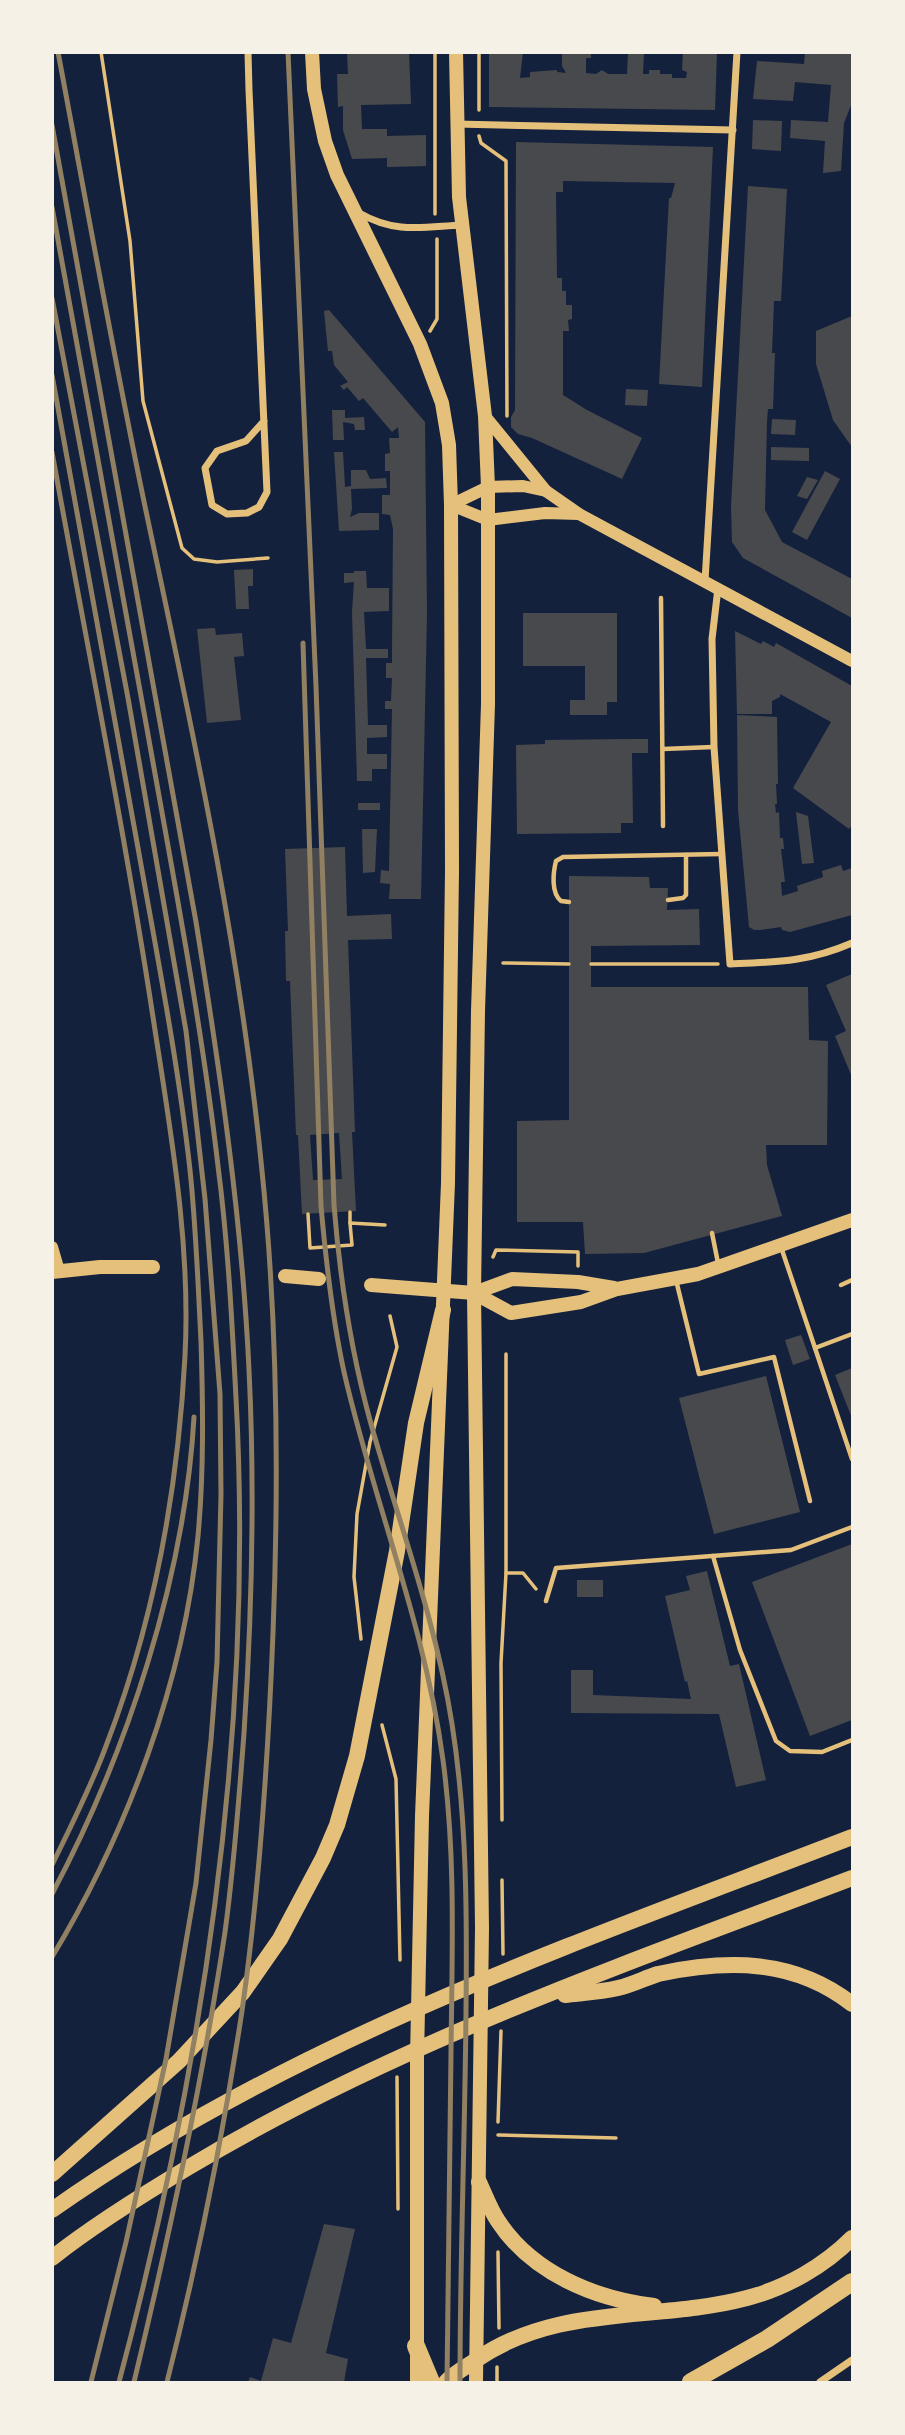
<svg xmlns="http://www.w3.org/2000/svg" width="905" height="2435" viewBox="0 0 905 2435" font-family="'DM Sans',sans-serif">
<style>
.building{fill:#48494c;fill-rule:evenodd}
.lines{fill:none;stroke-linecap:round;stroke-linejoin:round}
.path{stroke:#e5c07b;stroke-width:3.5}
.service{stroke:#e5c07b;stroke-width:4.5}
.minor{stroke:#e5c07b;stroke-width:7}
.tertiary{stroke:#e5c07b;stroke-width:12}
.secondary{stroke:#e5c07b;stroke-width:14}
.primary{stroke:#e5c07b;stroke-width:14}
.trunk{stroke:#e5c07b;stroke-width:16}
.motorway{stroke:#e5c07b;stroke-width:18}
.rail{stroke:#918062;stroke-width:5}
</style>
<rect width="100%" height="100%" fill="#14213d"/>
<g class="building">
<polygon points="347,52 409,52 411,104 361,105 362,129 387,129 387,136 426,135 426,166 387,167 387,158 352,159 343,130 343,106 338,107 337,74 348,74"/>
<polygon points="489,52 523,52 520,78 530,77 530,72 557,70 557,72 566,73 562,66 562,52 591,52 591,58 586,58 586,73 596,74 602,70 608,74 627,74 628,52 644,52 643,74 649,74 649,70 660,70 660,74 672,74 672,78 686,78 687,72 682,70 683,52 717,52 715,110 489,107"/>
<polygon points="805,52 852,52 852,103 844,123 841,171 823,173 825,141 790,138 791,120 828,122 831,85 795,82 793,101 753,99 757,61 804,64"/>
<polygon points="753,120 782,121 781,151 752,149"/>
<polygon points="516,142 713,147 702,387 659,384 669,198 671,198 675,183 563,181 563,192 556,192 557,278 562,278 562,291 566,291 566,305 572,305 572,319 568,320 569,331 563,331 563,395 587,410 642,438 622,479 532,438 518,434 511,427 511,417 515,410"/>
<polygon points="748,186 787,189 781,301 774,301 772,353 775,353 773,409 768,409 767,421 765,510 782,542 852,579 852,618 743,558 732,542 731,507"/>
<polygon points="329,310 425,422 427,614 421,899 389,899 390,884 380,883 381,870 389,871 392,709 385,709 385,701 391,701 392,678 386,678 386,663 392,663 392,651 393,529 390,515 382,514 382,495 390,495 390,471 385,471 385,454 390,453 389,438 399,438 398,427 392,432 363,398 359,401 347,387 344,390 340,386 348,382 334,365 332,351 328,351 324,311"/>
<polygon points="852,316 852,447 833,420 816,364 816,331"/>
<polygon points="626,389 648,390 647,406 625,405"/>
<polygon points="332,410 345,410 345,418 364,417 365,430 355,430 354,424 343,422 344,440 333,440"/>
<polygon points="772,419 796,420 795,435 771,434"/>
<polygon points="771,447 809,448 809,461 771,460"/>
<polygon points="334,452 343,452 345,487 351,486 351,470 366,470 370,479 386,478 387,488 351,489 352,509 350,517 359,513 379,513 379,530 339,531"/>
<polygon points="825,471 840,479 807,540 792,532"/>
<polygon points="807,477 818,480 807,499 797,496"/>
<polygon points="253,569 253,586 248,586 249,609 236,609 234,570"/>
<polygon points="354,571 366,571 367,588 389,588 389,611 364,612 366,649 388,649 388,658 366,658 368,725 387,725 387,737 367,738 367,754 387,754 387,769 372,769 372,781 357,781 352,612 354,582 344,583 344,573 354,573"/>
<polygon points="523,613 617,613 617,702 607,702 607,715 570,715 570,700 585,700 585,666 523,666"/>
<polygon points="215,628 216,635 242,633 244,656 234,657 241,720 207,723 197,629"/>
<polygon points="735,631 761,644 763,641 774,647 776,643 852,686 852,825 849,829 793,788 831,722 780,694 780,697 772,701 772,714 737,714"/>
<polygon points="737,715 777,717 778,784 776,784 777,804 775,804 776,813 779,812 780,838 783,838 784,849 781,849 785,882 781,882 782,896 798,891 797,886 823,877 822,871 841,865 843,871 852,868 852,915 790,932 782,930 781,927 760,930 754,930 749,927 738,810"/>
<polygon points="629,739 648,739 648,753 632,753 633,823 621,823 621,833 517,834 516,745 545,744 545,740"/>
<rect x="358" y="803" width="22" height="7"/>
<polygon points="796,812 808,816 814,863 802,864"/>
<polygon points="362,829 377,829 375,872 363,873"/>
<path d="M345,847L347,916L391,914L392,939L348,940L355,1132H352L356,1211L302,1214L298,1135H296L290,981H286L285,931H288L285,849ZM339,1133L342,1179L313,1180L310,1135Z"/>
<polygon points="569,876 649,877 650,888 668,888 667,910 699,909 700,945 591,946 591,987 808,987 809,1040 828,1041 827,1145 766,1145 767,1165 782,1216 644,1253 585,1254 583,1222 517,1222 517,1121 569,1120"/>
<polygon points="852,974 852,1077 835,1036 846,1031 826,985"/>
<polygon points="801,1335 810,1359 793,1365 785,1340"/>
<polygon points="852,1368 852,1418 835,1375"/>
<polygon points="766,1376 800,1512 714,1534 679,1398"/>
<polygon points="852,1544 852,1720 810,1736 752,1582"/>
<polygon points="707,1571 730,1666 739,1664 766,1780 736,1787 719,1714 571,1713 571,1670 593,1670 593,1695 691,1699 687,1681 685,1682 665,1596 690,1590 686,1576"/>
<rect x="577" y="1580" width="26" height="17"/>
<polygon points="324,2224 355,2229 326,2353 348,2359 344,2382 248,2382 250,2377 261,2381 273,2338 291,2343"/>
</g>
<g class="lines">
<g class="path">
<polyline points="101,52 130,241 143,401 182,548 194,559 217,562 268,558"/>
<polyline points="435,52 435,214"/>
<polyline points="479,110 479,52"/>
<polyline points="479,136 481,143 506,161 507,416"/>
<polyline points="430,331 437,319 437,239"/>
<polyline points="503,963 569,964"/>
<polyline points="591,964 718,964"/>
<polyline points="350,1212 350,1223"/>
<polyline points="308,1214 310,1248 352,1245 350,1223 385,1225"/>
<polyline points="493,1257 496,1250 578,1252 578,1266"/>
<polyline points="506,1573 523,1573 536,1589"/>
<polyline points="361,1639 354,1577 357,1514 370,1442 397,1347 390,1316"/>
<polyline points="382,1725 396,1779 400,1960"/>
<polyline points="502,1820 501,1663 506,1573 506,1354"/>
<polyline points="502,1880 503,1954"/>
<polyline points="397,2077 398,2209"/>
<polyline points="498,2122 501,2031"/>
<polyline points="498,2135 616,2138"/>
<polyline points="498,2252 499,2328"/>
<polyline points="497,2367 497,2382"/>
</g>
<g class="service">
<polyline points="661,598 663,826"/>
<polyline points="663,749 713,747"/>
<polyline points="668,900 683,898 686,895 686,855"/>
<path d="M569,902L561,901C551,893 553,873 556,861L563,857L721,854"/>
<polyline points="712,1233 718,1263"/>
<polyline points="781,1247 815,1348 852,1334"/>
<polyline points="676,1280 699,1374 774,1357 810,1501"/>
<polyline points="841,1285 852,1280"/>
<polyline points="815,1348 852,1459"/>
<polyline points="713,1556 740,1650 776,1741 790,1751 822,1752 852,1740"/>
<polyline points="546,1601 556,1568 791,1550 852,1527"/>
</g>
<g class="minor">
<polyline points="248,52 249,90 267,492 259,507 247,513 227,514 212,505 205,468 217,451 246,441 264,421"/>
<polyline points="456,124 733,130"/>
<path d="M359,213C396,234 422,227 462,225"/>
<polyline points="705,581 737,52"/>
<path d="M718,588L712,639L714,747L730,964C777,962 808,962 852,943"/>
<polyline points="820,2382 852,2360"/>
</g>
<g class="tertiary">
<polyline points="485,416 546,491"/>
<polyline points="451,505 488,487 523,486 546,491 579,514 852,661"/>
<polyline points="451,505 488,520 545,513 579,514"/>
<polyline points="52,1247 59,1271"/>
</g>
<g class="secondary">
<polyline points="52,1272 100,1267 153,1267"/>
<polyline points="285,1276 319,1279"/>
<polyline points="371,1285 474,1293 511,1313 581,1302 617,1289 698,1274 852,1220"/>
<polyline points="474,1293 512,1279 578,1282 614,1288"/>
</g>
<g class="primary">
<polyline points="312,52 314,89 325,141 337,175 420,344 442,403 449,445 451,505 452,871 448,1183 422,1816 417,2058 417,2382"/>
<polyline points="456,52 459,197 485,416 488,487 488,704 478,1011 474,1293 482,1928 476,2382"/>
</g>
<g class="trunk">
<path d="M565,1995C582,1993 601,1992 618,1988C632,1985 645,1978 658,1974C728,1959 794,1959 852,2004"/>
<polyline points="52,2174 179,2061 243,1992 280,1939 323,1858 337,1825 357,1756 397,1551 416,1423 443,1310"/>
<path d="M479,2182C485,2195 490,2209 498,2221C532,2273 595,2299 654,2306"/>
<path d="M52,2210C296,2038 577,1943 852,1837"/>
<path d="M52,2258C95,2224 142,2195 189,2167C396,2043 628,1963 852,1878"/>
<path d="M446,2382C454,2373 466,2367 476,2360C558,2303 656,2322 747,2298C786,2288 824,2266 852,2238"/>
</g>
<g class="motorway">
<polyline points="416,2346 431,2382"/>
<polyline points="691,2382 767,2339 852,2282"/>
</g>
<g class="rail">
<path d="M58,52C88,212 116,371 150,530C195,742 241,955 262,1171C278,1325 279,1479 273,1633C268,1759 260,1886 242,2011C223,2136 198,2260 167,2382"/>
<path d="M288,52L316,686L334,1205C340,1280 351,1352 371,1424C399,1523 436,1621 452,1724C467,1819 467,1915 466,2011C465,2135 460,2259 460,2382"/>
<path d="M52,125L196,922C220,1071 242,1220 249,1370C255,1491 252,1612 244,1733C239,1800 234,1866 225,1932C202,2084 170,2233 134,2382"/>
<path d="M52,207C84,381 115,555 147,729C173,875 201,1020 218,1166C228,1243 232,1321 236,1398C254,1729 204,2063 119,2382"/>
<polyline points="52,298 128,698 186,1031 205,1199 220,1394 221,1494 217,1662 211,1740 196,1883 166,2059 126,2242 91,2382"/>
<path d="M52,375C81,532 109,690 138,848C157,955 178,1062 190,1170C196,1227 198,1284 201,1341C203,1406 204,1471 198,1536C184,1681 127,1833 52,1957"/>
<path d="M52,452C86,640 124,828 153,1017C170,1129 191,1242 185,1356C178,1488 154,1622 106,1746C91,1787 71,1826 52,1865"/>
<path d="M303,643L321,1206C326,1262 332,1317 344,1372C374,1503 425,1625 443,1760C456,1857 452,1955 451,2053C449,2163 448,2273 447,2382"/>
<path d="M52,1894C127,1753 185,1577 194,1417"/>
</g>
</g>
<rect width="905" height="2435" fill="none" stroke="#f6f1e7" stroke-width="108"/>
</svg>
